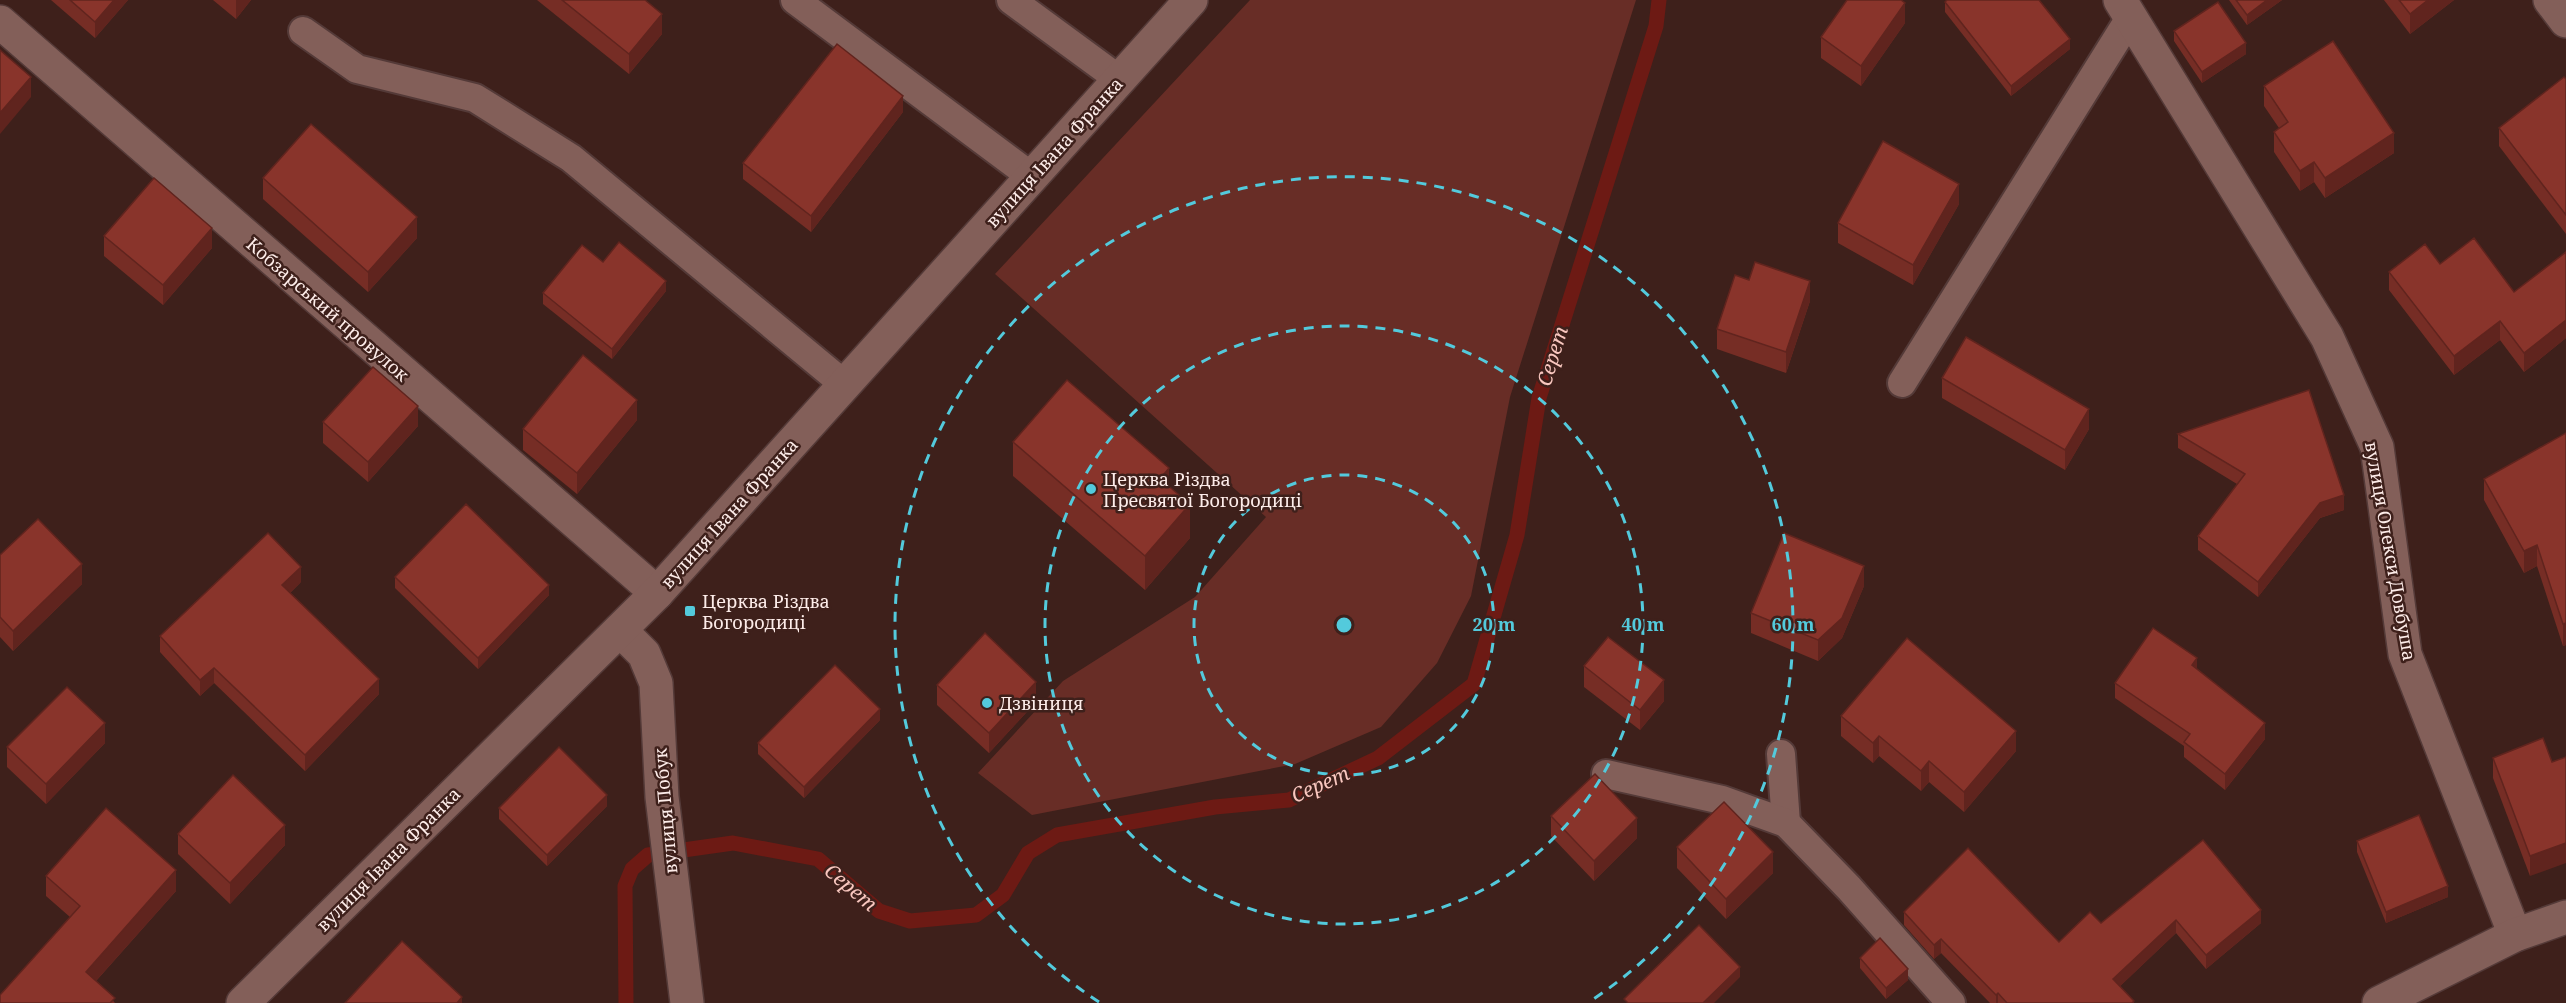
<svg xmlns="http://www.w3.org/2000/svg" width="2566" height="1003" viewBox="0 0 2566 1003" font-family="'Noto Serif',serif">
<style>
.green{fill:#682d26}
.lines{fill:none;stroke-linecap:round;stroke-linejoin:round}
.stream{stroke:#6d1a14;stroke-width:15}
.lane-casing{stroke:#543a38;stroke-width:32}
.street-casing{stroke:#543a38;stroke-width:36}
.secondary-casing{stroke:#543a38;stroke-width:36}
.lane{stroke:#835f59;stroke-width:28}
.street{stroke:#835f59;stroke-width:33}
.secondary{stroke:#835f59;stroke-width:33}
.wall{fill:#762d25}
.shaded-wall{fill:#60241e}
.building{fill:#89342b;stroke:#60241e;stroke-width:1.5}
.ring{fill:none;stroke:#53cadc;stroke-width:3;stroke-dasharray:10 8}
.poi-dot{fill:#53cadc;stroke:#3e201b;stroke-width:2}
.labels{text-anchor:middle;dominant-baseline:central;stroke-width:5;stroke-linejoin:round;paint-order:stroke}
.street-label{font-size:18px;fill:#fdece9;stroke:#3e201b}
.poi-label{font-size:18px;fill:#fdece9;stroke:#3e201b;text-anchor:start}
.water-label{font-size:20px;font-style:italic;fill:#f9c7bf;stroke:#3e201b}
.centre{fill:#53cadc;stroke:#3e201b;stroke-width:3}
.ring-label{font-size:18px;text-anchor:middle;font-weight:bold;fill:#53cadc;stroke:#3e201b;stroke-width:5;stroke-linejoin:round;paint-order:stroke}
</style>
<rect width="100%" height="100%" fill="#3e201b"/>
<polygon class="green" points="1250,0 1636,0 1510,397 1471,596 1437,663 1381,727 1295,764 1032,815 978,773 1063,681 1195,597 1266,517 995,274"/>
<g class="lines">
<polyline class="stream" points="626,1003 625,886 632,869 648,855 733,843 818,859 879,911 910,921 976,915 1003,895 1028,853 1057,835 1215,807 1289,800 1378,758 1474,684 1517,535 1539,398 1656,26 1659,0"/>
<g class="lane-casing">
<g id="lane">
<polyline points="795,0 1032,177"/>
<polyline points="1011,0 1120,80"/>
<polyline points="303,31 357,69 475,98 571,158 845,385"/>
<polyline points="1902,383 2130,18"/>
<polyline points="1781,754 1786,823"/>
<polyline points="1606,774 1722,800 1786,823 1849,888 1951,1003"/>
</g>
</g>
<g class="street-casing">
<g id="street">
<polyline points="2120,0 2327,337 2377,447 2405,654 2515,935"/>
<polyline points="2550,0 2566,21"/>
<polyline points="0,22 657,593"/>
<polyline points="620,630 644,654 656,683 662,797 687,1003"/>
<polyline points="2379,1003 2515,935 2566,917"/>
</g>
</g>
<g class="secondary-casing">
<polyline id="secondary" points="243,1003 657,593 1191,0"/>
</g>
<use href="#lane" class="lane"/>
<use href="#street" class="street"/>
<use href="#secondary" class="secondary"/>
</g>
<g class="wall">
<polygon points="51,0 128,0 95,38"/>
<polygon points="213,0 251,0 236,19"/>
<polygon points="537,0 645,0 662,34 629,74"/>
<polygon points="2229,0 2282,0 2247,25"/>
<polygon points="2384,0 2454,0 2410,34"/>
<polygon points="1945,2 2070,49 2011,96 1945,12"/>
<polygon points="1905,23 1861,86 1821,58 1821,37"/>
<polygon points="2174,31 2246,54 2202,83 2174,41"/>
<polygon points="2566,79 2566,234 2499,146 2499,128"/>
<polygon points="2264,86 2394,153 2325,198 2314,182 2300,191 2274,152 2274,132 2279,128 2264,106"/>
<polygon points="903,112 811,232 743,179 743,163"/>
<polygon points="263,178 417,238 368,292 263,199"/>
<polygon points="1959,204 1913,285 1838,243 1838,223"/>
<polygon points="104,236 212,248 163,305 104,256"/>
<polygon points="2566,252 2566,338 2524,372 2500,340 2454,375 2389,290 2389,272 2440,264 2514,292"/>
<polygon points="603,262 666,291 612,359 543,304 543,293"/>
<polygon points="1810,301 1786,373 1717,349 1717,329"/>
<polygon points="1942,378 2089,429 2065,470 1942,398"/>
<polygon points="637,420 577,494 523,450 523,429"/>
<polygon points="323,422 418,426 368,482 323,443"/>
<polygon points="2566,433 2566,645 2563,646 2537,566 2524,573 2484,500 2484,479"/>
<polygon points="2178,434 2344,510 2320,518 2258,597 2198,550 2198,536 2237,484 2178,448"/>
<polygon points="1013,442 1169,486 1190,538 1145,590 1013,476"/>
<polygon points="0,555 82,584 13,651 0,637"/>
<polygon points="395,577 549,595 478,669 395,588"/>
<polygon points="301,582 290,593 379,694 305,771 214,683 200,696 160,652 160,636"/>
<polygon points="1864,586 1842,638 1818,661 1751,633 1751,613"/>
<polygon points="1584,666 1664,701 1640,730 1584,687"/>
<polygon points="2197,669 2265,739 2225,790 2184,757 2184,746 2115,698 2115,683"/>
<polygon points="937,685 1036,702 989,753 937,705"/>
<polygon points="1841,716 2016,751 1964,812 1929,782 1921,791 1879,756 1873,763 1841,736"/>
<polygon points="880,720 804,798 758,754 758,743"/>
<polygon points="2543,738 2530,876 2493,778 2493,758"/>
<polygon points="105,743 46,804 7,767 7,747"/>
<polygon points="607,806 547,866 499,819 499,808"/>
<polygon points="1551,816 1637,838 1594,881 1551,836"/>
<polygon points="178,834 285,845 230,904 178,854"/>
<polygon points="2203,840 2261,923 2206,969 2176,933 2120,986 2134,1003 1990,1003 1941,953 1934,959 1904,925 1904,912 2059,942 2101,923"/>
<polygon points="2357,841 2448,897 2386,923 2357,852"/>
<polygon points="1677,847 1773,873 1726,919 1677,868"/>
<polygon points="46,876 176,891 96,981 115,1003 0,1003 70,917 46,896"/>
<polygon points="1860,958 1908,980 1886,999 1860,968"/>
</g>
<g class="shaded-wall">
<polygon points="114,0 128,0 95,38 95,22"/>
<polygon points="236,0 251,0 236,19"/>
<polygon points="2267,0 2282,0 2247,25 2247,15"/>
<polygon points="2428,0 2454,0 2410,34 2410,14"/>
<polygon points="1905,3 1905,23 1861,86 1861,66"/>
<polygon points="662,14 662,34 629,74 629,54"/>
<polygon points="2070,39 2070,49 2011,96 2011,86"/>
<polygon points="2246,43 2246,54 2202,83 2202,72"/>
<polygon points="31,77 31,97 0,134 0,113"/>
<polygon points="903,96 903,112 811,232 811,216"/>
<polygon points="2394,133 2394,153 2325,198 2325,178"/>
<polygon points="2314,162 2314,182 2300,191 2300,171"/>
<polygon points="1959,184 1959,204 1913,285 1913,265"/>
<polygon points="417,217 417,238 368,292 368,272"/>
<polygon points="212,228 212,248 163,305 163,285"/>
<polygon points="666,281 666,291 612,359 612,349"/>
<polygon points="1810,281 1810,301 1786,373 1786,352"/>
<polygon points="2566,320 2566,338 2524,372 2524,353"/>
<polygon points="2500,321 2500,340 2454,375 2454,356"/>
<polygon points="637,400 637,420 577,494 577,473"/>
<polygon points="418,406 418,426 368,482 368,462"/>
<polygon points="2089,409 2089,429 2065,470 2065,450"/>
<polygon points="1169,468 1169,502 1160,479"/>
<polygon points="2344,495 2344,510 2320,518 2258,597 2258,582 2320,503"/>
<polygon points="1190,504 1190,538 1145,590 1145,556"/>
<polygon points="2537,545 2537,566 2524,573 2524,551"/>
<polygon points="82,564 82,584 13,651 13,631"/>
<polygon points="1864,566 1864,586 1842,638 1818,661 1818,640"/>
<polygon points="301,567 301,582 282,600 282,585"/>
<polygon points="549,585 549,595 478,669 478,658"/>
<polygon points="2566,623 2566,645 2563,646 2563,624"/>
<polygon points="2197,658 2197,673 2192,665"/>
<polygon points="214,668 214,683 200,696 200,680"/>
<polygon points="379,679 379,694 305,771 305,755"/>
<polygon points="1664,680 1664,701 1640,730 1640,710"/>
<polygon points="1036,682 1036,702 989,753 989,733"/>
<polygon points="880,709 880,720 804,798 804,787"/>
<polygon points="105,723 105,743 46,804 46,784"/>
<polygon points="2265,723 2265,739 2225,790 2225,774"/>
<polygon points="2016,731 2016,751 1964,812 1964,792"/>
<polygon points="1879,736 1879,756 1873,763 1873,743"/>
<polygon points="1929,761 1929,782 1921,791 1921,771"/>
<polygon points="607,795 607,806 547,866 547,855"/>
<polygon points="1637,818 1637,838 1594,881 1594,861"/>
<polygon points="285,825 285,845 230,904 230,883"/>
<polygon points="2566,843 2566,863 2530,876 2530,856"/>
<polygon points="1773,852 1773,873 1726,919 1726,899"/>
<polygon points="176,870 176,891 86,992 86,972"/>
<polygon points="2448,886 2448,897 2386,923 2386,912"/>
<polygon points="2261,910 2261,923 2206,969 2206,955"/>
<polygon points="2176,920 2176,933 2113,993 2113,979"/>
<polygon points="1941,939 1941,953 1934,959 1934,945"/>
<polygon points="1740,967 1740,977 1714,1003 1703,1003"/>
<polygon points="1908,969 1908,980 1886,999 1886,988"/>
<polygon points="1998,993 1998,1003 1996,1003 1996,995"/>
<polygon points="462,997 462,1003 457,1003"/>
</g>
<g class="building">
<polygon points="70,0 114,0 95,22"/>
<polygon points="562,0 645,0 662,14 629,54"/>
<polygon points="1847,0 1901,0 1905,3 1861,66 1821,37"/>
<polygon points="1947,0 2039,0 2070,39 2011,86 1945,2"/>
<polygon points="2236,0 2267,0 2247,15"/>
<polygon points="2399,0 2428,0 2410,14"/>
<polygon points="2218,2 2246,43 2202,72 2174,31"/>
<polygon points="2333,41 2394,133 2325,178 2314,162 2300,171 2274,132 2288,122 2264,86"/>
<polygon points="837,44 903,96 811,216 743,163"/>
<polygon points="0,50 31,77 0,113"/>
<polygon points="2564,77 2566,79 2566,215 2499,128"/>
<polygon points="311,124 417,217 368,272 263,178"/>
<polygon points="1883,141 1959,184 1913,265 1838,223"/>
<polygon points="154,178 212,228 163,285 104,236"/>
<polygon points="2474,238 2514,292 2566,252 2566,320 2524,353 2500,321 2454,356 2389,272 2425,244 2440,264"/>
<polygon points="619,242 666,281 612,349 543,293 582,245 603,262"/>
<polygon points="1755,262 1810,281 1786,352 1717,329 1735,275 1749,280"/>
<polygon points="1966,337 2089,409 2065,450 1942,378"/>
<polygon points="583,355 637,400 577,473 523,429"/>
<polygon points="373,367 418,406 368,462 323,422"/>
<polygon points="1067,380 1169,468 1160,479 1190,504 1145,556 1013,442"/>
<polygon points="2309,390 2344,495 2320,503 2258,582 2198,536 2245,474 2178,434"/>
<polygon points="2566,433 2566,623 2563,624 2537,545 2524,551 2484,479"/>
<polygon points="466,504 549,585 478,658 395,577"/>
<polygon points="38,519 82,564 13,631 0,617 0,555"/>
<polygon points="268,533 301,567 282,585 379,679 305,755 214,668 200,680 160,636"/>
<polygon points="1784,533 1864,566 1842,618 1818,640 1751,613"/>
<polygon points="2153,628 2197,658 2192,665 2265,723 2225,774 2184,742 2190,734 2115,683"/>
<polygon points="985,633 1036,682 989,733 937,685"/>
<polygon points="1608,637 1664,680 1640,710 1584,666"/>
<polygon points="1907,638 2016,731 1964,792 1929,761 1921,771 1879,736 1873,743 1841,716"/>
<polygon points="835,665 880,709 804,787 758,743"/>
<polygon points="67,687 105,723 46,784 7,747"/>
<polygon points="2543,738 2552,762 2566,757 2566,843 2530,856 2493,758"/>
<polygon points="559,747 607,795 547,855 499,808"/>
<polygon points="1595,774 1637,818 1594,861 1551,816"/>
<polygon points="233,775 285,825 230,883 178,834"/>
<polygon points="1724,802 1773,852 1726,899 1677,847"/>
<polygon points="106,808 176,870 86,972 115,998 110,1003 0,1003 0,995 80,906 46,876"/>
<polygon points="2419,815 2448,886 2386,912 2357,841"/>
<polygon points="2203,840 2261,910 2206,955 2176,920 2113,979 2134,1001 2132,1003 2007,1003 1998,993 1996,995 1941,939 1934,945 1904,912 1968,848 2059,942 2090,912 2101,923"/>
<polygon points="1699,925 1740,967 1703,1003 1628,1003 1624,999"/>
<polygon points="1880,938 1908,969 1886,988 1860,958"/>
<polygon points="402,941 462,997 457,1003 345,1003"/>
</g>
<g class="ring">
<circle cx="1344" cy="625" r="150"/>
<circle cx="1344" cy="625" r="299"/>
<path d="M1099 1002A449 449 0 1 1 1589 1002"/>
</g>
<g class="poi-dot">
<circle cx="1091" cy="489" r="6"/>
<rect x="684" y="605" width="12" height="12" rx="3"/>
<circle cx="987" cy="703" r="6"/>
</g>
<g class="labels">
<g class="street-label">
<text transform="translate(1054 152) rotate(-48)">вулиця Івана Франка</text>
<text transform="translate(328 309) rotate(41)">Кобзарський провулок</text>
<text transform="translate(729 513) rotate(-48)">вулиця Івана Франка</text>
<text transform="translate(2391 551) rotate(80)">вулиця Олекси Довбуша</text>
<text transform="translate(665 811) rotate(-95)">вулиця Побук</text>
<text transform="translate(388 859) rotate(-45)">вулиця Івана Франка</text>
</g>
<g class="poi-label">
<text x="1103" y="479">Церква Різдва<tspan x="1103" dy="21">Пресвятої Богородиці</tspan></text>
<text x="702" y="601">Церква Різдва<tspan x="702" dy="21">Богородиці</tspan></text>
<text x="999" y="703">Дзвіниця</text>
</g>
<g class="water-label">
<text transform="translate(1552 356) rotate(-73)">Серет</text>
<text transform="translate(1320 784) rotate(-24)">Серет</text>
<text transform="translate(851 887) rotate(40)">Серет</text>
</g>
</g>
<circle cx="1344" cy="625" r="9" class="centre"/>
<g class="ring-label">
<text x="1494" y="631">20 m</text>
<text x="1643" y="631">40 m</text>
<text x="1793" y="631">60 m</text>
</g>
</svg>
